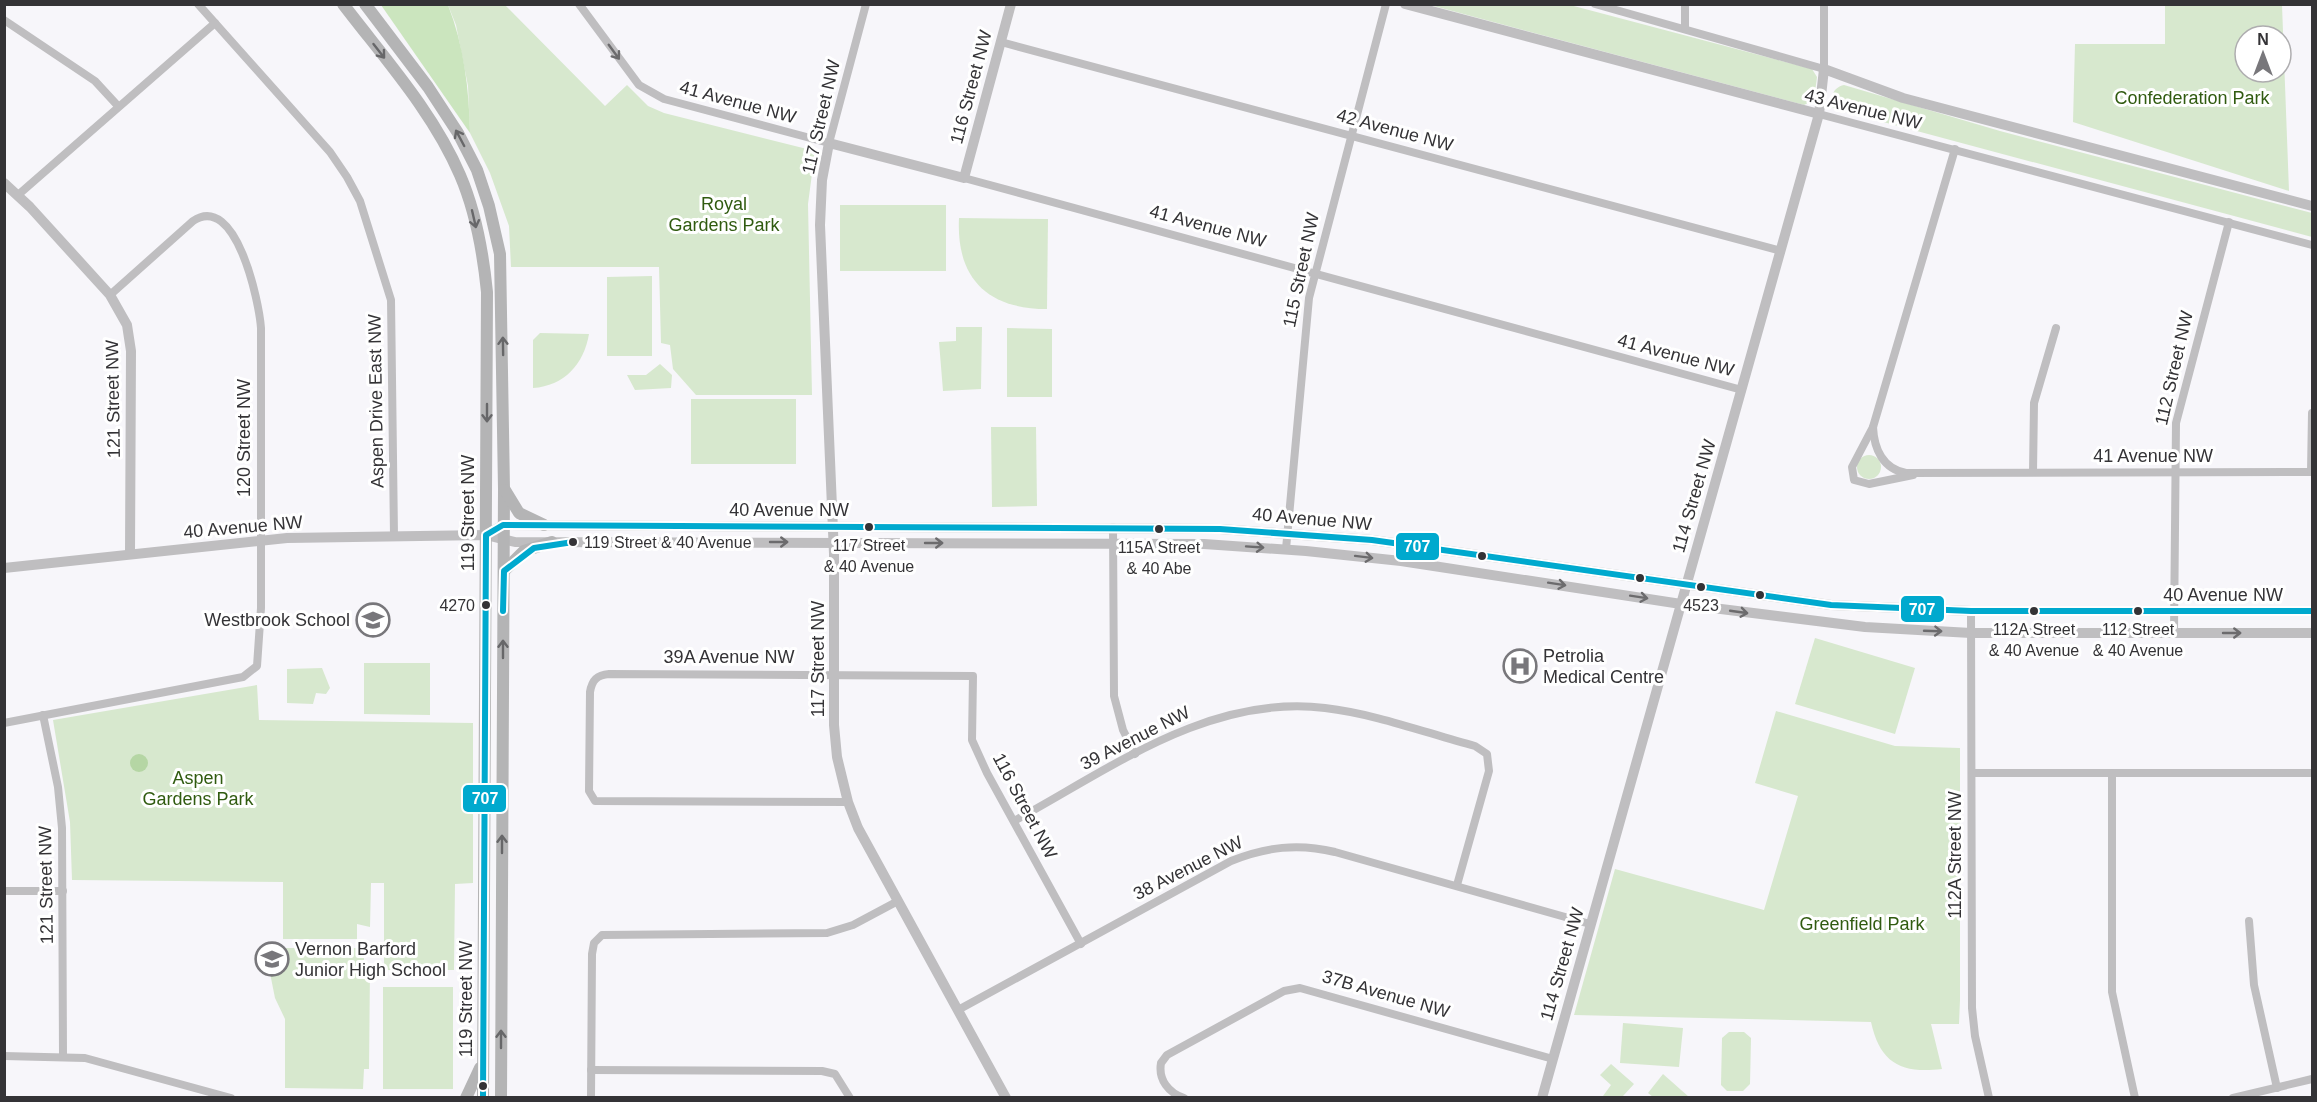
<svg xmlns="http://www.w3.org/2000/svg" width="2317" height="1102" viewBox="0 0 2317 1102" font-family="Arial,sans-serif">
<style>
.green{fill:#d7e8ce;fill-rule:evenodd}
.forest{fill:#cbe5be}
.water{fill:#b5d6a4}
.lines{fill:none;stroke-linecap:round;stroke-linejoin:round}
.minor{stroke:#bfbec0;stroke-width:8}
.tertiary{stroke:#bfbec0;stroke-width:10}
.secondary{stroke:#b4b4b5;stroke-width:12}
.bus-1-casing{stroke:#fff;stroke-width:10}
.bus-1{stroke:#00a9ce;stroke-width:6}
.oneway{stroke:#676769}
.oneway2{stroke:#6c6b6d}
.bus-dot{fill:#343336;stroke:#fff;stroke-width:2}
.labels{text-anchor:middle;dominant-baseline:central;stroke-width:6;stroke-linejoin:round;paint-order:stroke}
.bus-label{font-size:16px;fill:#343336;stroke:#fff}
.street-label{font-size:18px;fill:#343336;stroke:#fff}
.park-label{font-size:18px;fill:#305b10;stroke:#fff}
.poi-label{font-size:18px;fill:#343336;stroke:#fff;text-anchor:start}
.line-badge{stroke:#fff;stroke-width:2}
.badge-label{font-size:16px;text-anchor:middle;font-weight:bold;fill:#fff}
</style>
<rect width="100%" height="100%" fill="#f7f6fa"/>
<g class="green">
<polygon points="448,5 505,5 605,106 627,85 648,106 664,113 815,151 808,204 812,395 696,395 673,369 670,345 661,343 659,267 511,267 509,226 490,173 470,133 468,86 456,25"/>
<polygon points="1430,5 1570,5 1812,69 1817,77 1814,100 1804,105"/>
<path d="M2165,5H2282L2289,191L2073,122L2075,44H2165ZM2245,36H2281V72H2245Z"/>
<path d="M1844,85L2000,131L2312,213V237L1835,109L1831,106C1832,96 1832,88 1844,85Z"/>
<rect x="840" y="205" width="106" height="66"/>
<path d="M959,218L1048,219L1047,309C987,309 956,278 959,218Z"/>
<polygon points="652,276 652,356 607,356 607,277"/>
<polygon points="956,327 982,327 981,389 943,391 939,342 956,341"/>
<polygon points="1007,328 1052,329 1052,397 1007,397"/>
<path d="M540,333L589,334C584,364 564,386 533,388V340Z"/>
<polygon points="660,364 672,375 671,388 635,390 627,375 646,375"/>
<rect x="691" y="399" width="105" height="65"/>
<polygon points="991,427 1036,427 1037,506 992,507"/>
<circle cx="1869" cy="467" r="12"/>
<polygon points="1815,638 1915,668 1895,734 1795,704"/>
<polygon points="364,663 430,663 430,715 364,714"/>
<polygon points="322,668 330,688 326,694 316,693 313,704 287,703 287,669"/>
<polygon points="257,685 259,720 473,723 473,883 455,884 454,970 384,970 384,883 371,883 370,927 357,924 357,939 283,939 283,882 72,880 70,822 53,720"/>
<path d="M1776,711L1895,746L1960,748V1000L1959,1024H1931L1942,1069C1901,1074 1880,1063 1871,1022L1574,1015L1615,869L1764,910L1798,796L1755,783Z"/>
<polygon points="286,948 364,948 364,969 370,969 369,1069 364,1069 363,1089 285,1088 285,1019 275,998 269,968 286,968"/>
<rect x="383" y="987" width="70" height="102"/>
<polygon points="1623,1023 1683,1028 1679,1067 1620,1063"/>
<polygon points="1729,1032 1744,1032 1751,1038 1750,1084 1743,1091 1727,1091 1721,1085 1722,1038"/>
<polygon points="1611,1064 1634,1084 1623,1096 1603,1096 1611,1085 1600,1075"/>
<polygon points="1663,1074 1689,1097 1653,1097 1648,1093"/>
</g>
<path class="forest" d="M381,5H448C464,46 469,89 470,133Z"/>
<circle class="water" cx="139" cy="763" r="9"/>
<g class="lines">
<g class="minor">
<polyline points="198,4 330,152 347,177 360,201 391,300 394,536"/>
<polyline points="579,4 639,85 664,99 829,143 866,4"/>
<polyline points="1595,4 1824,69 1824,4"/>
<polyline points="4,20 95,81 118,106"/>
<polyline points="1685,29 1685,4"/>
<polyline points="1001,42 1781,251"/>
<polyline points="1819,114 2312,245"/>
<path d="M1955,149L1873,427C1874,449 1883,469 1906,473L2312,472"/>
<polyline points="964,178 1742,390"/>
<polyline points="18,195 215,23"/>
<polyline points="1873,427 1852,467 1854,480 1869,484 1913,475"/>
<polyline points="2033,472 2034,403 2056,328"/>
<polyline points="2311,472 2312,413"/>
<polyline points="1113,527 1114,696 1123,730 1135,754"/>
<polyline points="1286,549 1309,298 1386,4"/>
<polyline points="1971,611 1972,1008 1975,1036 1989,1098"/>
<polyline points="2174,633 2176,423 2229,222"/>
<polyline points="43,715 58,787 62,828 63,1056"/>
<path d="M4,723L243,677L257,666L261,608V328C259,301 236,192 193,221L110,295"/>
<polyline points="1972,773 2312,773"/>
<polyline points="2112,773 2112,992 2135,1098"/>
<path d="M848,802L595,801L589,791L590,692C592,680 597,675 609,674L973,676L972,740L987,773L1081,944"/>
<path d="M1014,821C1110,769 1209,694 1325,708C1376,714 1426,733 1475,746L1487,754L1489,771L1457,885"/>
<polyline points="4,891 63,891"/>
<polyline points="2249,921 2254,985 2277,1088"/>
<path d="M958,1010L1231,861C1266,847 1298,843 1335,852L1590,924"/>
<polyline points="4,1056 85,1058 231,1098"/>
<polyline points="591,1070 822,1071 835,1074 850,1098"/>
<polyline points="591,1098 592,954 594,943 602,935 827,933 853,925 898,901"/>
<path d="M1184,1098C1169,1093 1158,1080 1161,1063L1167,1055L1284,991L1300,988L1553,1059"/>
<polyline points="2233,1098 2312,1079"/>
</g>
<g class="tertiary">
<polyline points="1405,4 1819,114"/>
<polyline points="4,183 30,207 110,295 127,325 131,351 130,554"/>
<polyline points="486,535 503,525 1220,529 1372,540 1831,605 1971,611 2312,611"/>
<polyline points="4,568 287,538 486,535 515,542 1204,544 1306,551 1401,561 1681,604 1865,627 1971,633 2312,633"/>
<polyline points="1006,1098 858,828 848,802 837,757 834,725 834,554 820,225 822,180 829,143 964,178 1011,4"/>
<polyline points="1542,1098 1819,114 1824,69 1903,98 2312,206"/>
</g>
<g class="secondary">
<path d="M343,4C385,59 433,112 460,175C476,212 483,252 487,292L483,1098"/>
<polyline points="365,4 428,87 458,133 477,170 489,206 500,254 504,489 501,1098"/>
<polyline points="505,490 519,513 544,525"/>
<polyline points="504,571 524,551 552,542"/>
<polyline points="466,1098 480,1068"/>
</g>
<g class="bus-1-casing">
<g id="bus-1">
<polyline points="503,611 504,571 534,548 573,542"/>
<polyline points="483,1098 486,535 503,525 1220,529 1372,540 1831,605 1971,611 2312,611"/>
</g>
</g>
<use href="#bus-1" class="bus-1"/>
</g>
<defs><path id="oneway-shaft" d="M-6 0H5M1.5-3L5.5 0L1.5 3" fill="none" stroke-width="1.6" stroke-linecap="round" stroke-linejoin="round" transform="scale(1.5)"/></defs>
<g class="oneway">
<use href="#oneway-shaft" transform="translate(379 51) rotate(52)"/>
<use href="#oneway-shaft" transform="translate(460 138) rotate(-118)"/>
<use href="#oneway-shaft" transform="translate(474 219) rotate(77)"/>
<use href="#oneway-shaft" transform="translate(503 346) rotate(-91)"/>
<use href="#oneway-shaft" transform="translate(487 413) rotate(90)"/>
<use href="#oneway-shaft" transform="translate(503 649) rotate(-90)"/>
<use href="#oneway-shaft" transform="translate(502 844) rotate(-90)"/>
<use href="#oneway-shaft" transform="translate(501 1039) rotate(-90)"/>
</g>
<g class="oneway2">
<use href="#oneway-shaft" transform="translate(614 52) rotate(54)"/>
<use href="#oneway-shaft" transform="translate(779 542)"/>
<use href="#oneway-shaft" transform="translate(934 543)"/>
<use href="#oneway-shaft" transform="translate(1255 547) rotate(4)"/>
<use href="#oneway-shaft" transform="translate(1364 557) rotate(7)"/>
<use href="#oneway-shaft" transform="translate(1557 584) rotate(9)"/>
<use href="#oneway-shaft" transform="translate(1639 597) rotate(9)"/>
<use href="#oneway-shaft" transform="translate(1739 612) rotate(8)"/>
<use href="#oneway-shaft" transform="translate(1933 631) rotate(2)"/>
<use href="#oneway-shaft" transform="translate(2232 633)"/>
</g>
<defs>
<g id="school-ring" transform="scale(1.725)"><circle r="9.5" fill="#fff" stroke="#78777b" stroke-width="1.5"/><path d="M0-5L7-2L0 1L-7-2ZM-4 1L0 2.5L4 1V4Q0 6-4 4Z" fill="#78777b"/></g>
<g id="hospital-ring" transform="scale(1.725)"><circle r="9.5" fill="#fff" stroke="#78777b" stroke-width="1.5"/><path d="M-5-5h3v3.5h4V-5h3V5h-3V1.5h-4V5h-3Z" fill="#78777b"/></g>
</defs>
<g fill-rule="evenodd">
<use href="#school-ring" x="373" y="620"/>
<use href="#hospital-ring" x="1520" y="666"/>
<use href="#school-ring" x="272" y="959"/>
</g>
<g class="bus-dot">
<circle cx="869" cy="527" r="5"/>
<circle cx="1159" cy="529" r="5"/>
<circle cx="573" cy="542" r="5"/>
<circle cx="1482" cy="556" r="5"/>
<circle cx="1640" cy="578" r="5"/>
<circle cx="1701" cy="587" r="5"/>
<circle cx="1760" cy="595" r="5"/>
<circle cx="486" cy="605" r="5"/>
<circle cx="2034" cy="611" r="5"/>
<circle cx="2138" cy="611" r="5"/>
<circle cx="483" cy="1086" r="5"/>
</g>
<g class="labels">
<g class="bus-label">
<text x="584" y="542" text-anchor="start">119 Street &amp; 40 Avenue</text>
<text x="869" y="545">117 Street<tspan x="869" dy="21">&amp; 40 Avenue</tspan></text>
<text x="1159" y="547">115A Street<tspan x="1159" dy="21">&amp; 40 Abe</tspan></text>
<text x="475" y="605" text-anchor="end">4270</text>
<text x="1701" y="605">4523</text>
<text x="2034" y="629">112A Street<tspan x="2034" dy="21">&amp; 40 Avenue</tspan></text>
<text x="2138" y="629">112 Street<tspan x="2138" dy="21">&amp; 40 Avenue</tspan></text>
</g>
<g class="street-label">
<text transform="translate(971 87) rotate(-75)">116 Street NW</text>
<text transform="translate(738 102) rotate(15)">41 Avenue NW</text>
<text transform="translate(1863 109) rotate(14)">43 Avenue NW</text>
<text transform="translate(821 117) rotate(-77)">117 Street NW</text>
<text transform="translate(1395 130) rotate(15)">42 Avenue NW</text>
<text transform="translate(1208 226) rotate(15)">41 Avenue NW</text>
<text transform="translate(1301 270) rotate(-78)">115 Street NW</text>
<text transform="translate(1676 355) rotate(15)">41 Avenue NW</text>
<text transform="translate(2174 368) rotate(-77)">112 Street NW</text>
<text transform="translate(113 399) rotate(-91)">121 Street NW</text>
<text transform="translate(376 401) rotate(-91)">Aspen Drive East NW</text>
<text transform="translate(244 438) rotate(-90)">120 Street NW</text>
<text x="2153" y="456">41 Avenue NW</text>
<text transform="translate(1694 496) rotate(-74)">114 Street NW</text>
<text x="789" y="510">40 Avenue NW</text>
<text transform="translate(468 513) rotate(-90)">119 Street NW</text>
<text transform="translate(1312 519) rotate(5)">40 Avenue NW</text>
<text transform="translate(243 527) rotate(-5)">40 Avenue NW</text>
<text x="2223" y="595">40 Avenue NW</text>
<text x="729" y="657">39A Avenue NW</text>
<text transform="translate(818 659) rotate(-90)">117 Street NW</text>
<text transform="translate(1135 738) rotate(-27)">39 Avenue NW</text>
<text transform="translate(1025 806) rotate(62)">116 Street NW</text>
<text transform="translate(1955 855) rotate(-90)">112A Street NW</text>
<text transform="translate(1188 868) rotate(-27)">38 Avenue NW</text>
<text transform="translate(46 885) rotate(-91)">121 Street NW</text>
<text transform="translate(1562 964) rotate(-74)">114 Street NW</text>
<text transform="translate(1386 994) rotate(16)">37B Avenue NW</text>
<text transform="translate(466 999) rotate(-90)">119 Street NW</text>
</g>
<g class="park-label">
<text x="2192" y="98">Confederation Park</text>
<text x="724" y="204">Royal<tspan x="724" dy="21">Gardens Park</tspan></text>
<text x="198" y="778">Aspen<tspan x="198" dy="21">Gardens Park</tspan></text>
<text x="1862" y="924">Greenfield Park</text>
</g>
<g class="poi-label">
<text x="350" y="620" text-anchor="end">Westbrook School</text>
<text x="1543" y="656">Petrolia<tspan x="1543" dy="21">Medical Centre</tspan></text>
<text x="295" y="949">Vernon Barford<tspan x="295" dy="21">Junior High School</tspan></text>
</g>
</g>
<g class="line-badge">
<rect x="1395" y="532" width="45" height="29" rx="6" fill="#00a9ce"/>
<rect x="1900" y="595" width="45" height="28" rx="6" fill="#00a9ce"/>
<rect x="462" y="784" width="45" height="29" rx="6" fill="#00a9ce"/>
</g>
<g class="badge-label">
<text x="1417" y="552">707</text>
<text x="1922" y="615">707</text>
<text x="485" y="804">707</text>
</g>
<rect width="2317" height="1102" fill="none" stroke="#343336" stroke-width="12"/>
<g transform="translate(2263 54)"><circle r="28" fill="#ffffff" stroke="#aeadaf" stroke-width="1.5"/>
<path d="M0-4.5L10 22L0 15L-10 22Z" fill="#78777b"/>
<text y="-9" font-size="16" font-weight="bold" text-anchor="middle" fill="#343336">N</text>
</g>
</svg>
